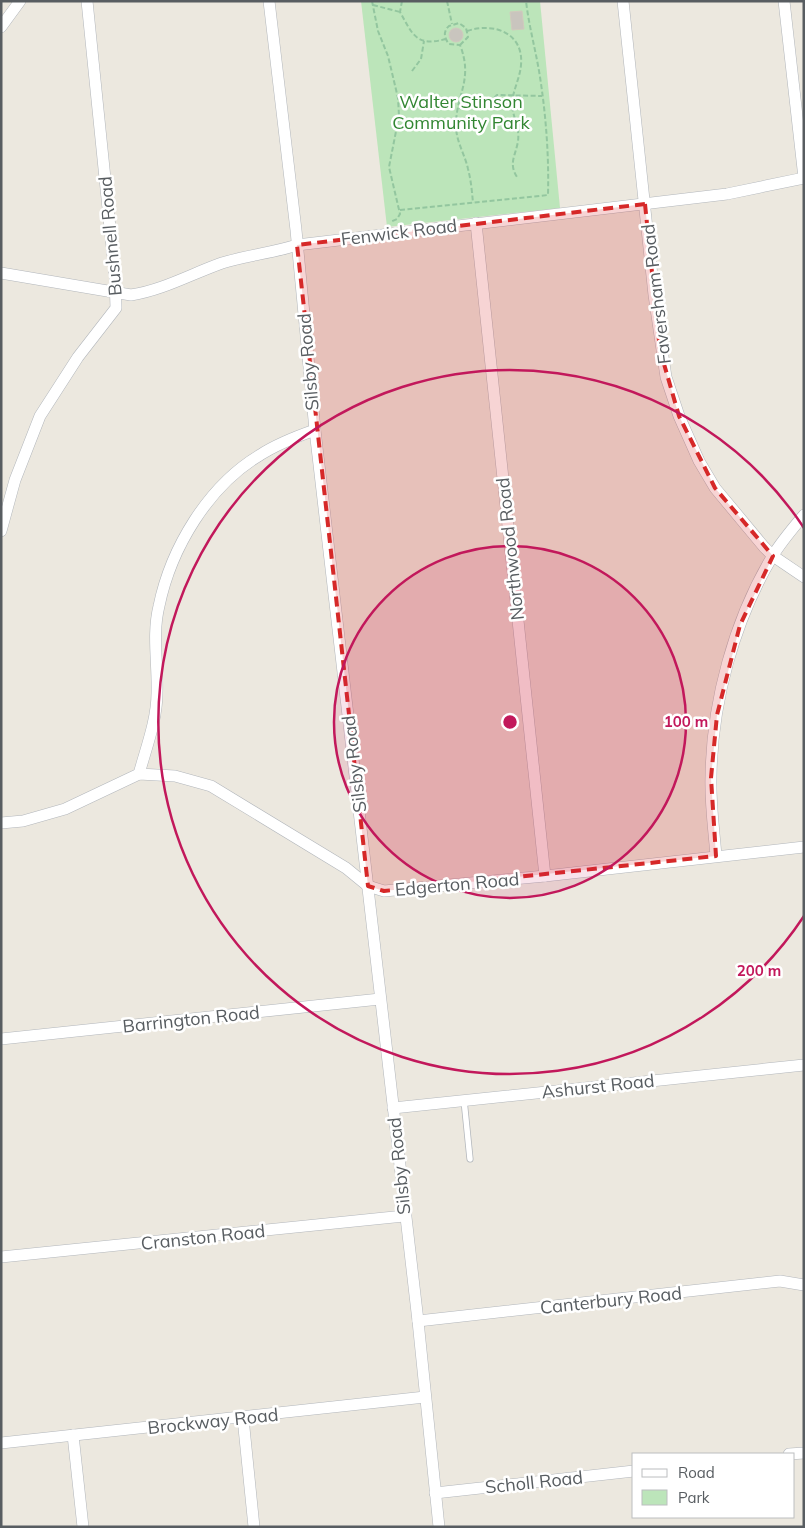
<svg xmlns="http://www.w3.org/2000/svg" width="805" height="1528" viewBox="0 0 805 1528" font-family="Mulish,sans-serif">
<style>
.green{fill:#bce5ba}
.building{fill:#c9c5be;stroke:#d1cabd}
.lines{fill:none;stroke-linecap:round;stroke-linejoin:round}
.service-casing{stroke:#b2b6bb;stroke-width:7}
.minor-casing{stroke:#b2b6bb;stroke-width:12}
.path{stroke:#93c69f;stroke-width:2;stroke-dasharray:5 2.5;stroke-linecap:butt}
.service{stroke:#fff;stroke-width:5.5}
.minor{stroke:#fff;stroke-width:11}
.marked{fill:#d62828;fill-opacity:0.2;stroke:#d62828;stroke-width:4;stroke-dasharray:10 6;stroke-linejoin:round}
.ring{fill:none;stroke:#c2185b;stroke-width:2.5}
.labels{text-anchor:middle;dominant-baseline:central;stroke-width:5;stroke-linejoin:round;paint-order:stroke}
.park-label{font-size:18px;fill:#328632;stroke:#fff}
.street-label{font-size:18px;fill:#585d61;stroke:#fff}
.centre{fill:#c2185b;stroke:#fff;stroke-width:2.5}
.ring-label{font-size:15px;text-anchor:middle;font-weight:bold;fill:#c2185b;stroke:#fff;stroke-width:5;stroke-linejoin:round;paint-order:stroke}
</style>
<rect width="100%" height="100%" fill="#ece8df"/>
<polygon class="green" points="361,1 540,1 560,208 387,227"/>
<g class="building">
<polygon points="522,11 524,29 512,30 510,12"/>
<circle cx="456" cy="35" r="7"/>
</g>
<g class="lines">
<g class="service-casing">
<polyline id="service" points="464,1100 470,1159"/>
</g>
<g class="minor-casing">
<g id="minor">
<polyline points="269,1 296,230 315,430 418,1321 439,1527"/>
<polyline points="623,1 654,295 666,377 679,416 699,461 715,488 764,547 773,556 804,577"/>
<polyline points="784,1 804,178"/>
<polyline points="1,27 20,1"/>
<polyline points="476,223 545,876"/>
<path d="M1,273L131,295C163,290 191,274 222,263C247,255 273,253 297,245L727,194L804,178"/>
<polyline points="1,531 15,480 40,416 78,357 116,308 115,277 87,1"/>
<path d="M139,774C146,748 157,720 157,693C158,664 152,634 159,606C171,548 208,486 260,455C277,444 295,437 315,430"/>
<polyline points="1,823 23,821 65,809 139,774 175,776 211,786 346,868 368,886 384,891 545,876 804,847"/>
<path d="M716,856C714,830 710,803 711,776C712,702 734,621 772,557C781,542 793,528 804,515"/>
<polyline points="1,1039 380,999"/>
<polyline points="393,1108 804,1065"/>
<polyline points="1,1257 404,1216"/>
<polyline points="418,1321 780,1281 804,1285"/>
<polyline points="243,1418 254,1527"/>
<polyline points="73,1435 83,1527"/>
<polyline points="1,1443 425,1397"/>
<polyline points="789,1454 804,1453"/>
<polyline points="435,1493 634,1471"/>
</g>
</g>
<g class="path">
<polyline points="372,1 378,31 388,56 398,98 399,116 389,167 400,214 397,219 390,222"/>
<path d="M402,1L400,12C413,35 416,47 446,39"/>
<polyline points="447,1 452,24"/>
<polyline points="373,5 400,12"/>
<path d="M467,31C494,22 524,33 521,65C520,78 513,90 512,103C512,116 520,127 518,141C516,155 508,163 517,177"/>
<path d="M460,45L468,37L466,28L459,23L449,26C443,31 444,38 449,44L460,45C474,81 455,95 456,128C457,143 465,155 468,169C471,180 472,192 473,203"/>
<polyline points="412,71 421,59 424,41"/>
<path d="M459,108C470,110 489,104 497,95L542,96"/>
<path d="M400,210L548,195C549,156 546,116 540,77C536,51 529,27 526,1"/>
</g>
<use href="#service" class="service"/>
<use href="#minor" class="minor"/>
</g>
<path class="marked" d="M645,204L660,350L679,416L715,488L773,556L740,625L717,715L711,778L716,856L384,891L368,886L297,245Z"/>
<circle cx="510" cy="722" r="176" fill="#c2185b" fill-opacity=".12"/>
<g class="ring">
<circle cx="510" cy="722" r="176"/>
<path d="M804 916A352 352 0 1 1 804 528"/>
</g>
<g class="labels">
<g class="park-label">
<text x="461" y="101">Walter Stinson<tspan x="461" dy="21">Community Park</tspan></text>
</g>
<g class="street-label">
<text transform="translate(399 232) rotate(-7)">Fenwick Road</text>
<text transform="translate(110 236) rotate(-95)">Bushnell Road</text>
<text transform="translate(656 294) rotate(-97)">Faversham Road</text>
<text transform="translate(308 362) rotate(-95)">Silsby Road</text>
<text transform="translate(510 549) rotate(-96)">Northwood Road</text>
<text transform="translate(354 764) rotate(-97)">Silsby Road</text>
<text transform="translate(457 884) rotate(-5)">Edgerton Road</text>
<text transform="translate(191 1019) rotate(-6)">Barrington Road</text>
<text transform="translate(598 1086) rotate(-6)">Ashurst Road</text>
<text transform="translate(399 1166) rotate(-96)">Silsby Road</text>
<text transform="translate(203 1237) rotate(-6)">Cranston Road</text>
<text transform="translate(611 1300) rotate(-6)">Canterbury Road</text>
<text transform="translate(213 1421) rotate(-6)">Brockway Road</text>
<text transform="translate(534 1482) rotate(-6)">Scholl Road</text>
</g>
</g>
<circle cx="510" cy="722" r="8" class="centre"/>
<g class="ring-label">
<text x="686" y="727">100 m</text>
<text x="759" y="976">200 m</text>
</g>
<rect width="805" height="1528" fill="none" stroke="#585d61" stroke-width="5"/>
<rect x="632" y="1453" width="162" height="65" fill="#ffffff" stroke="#bcbec0"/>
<rect x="642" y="1469" width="25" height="8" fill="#ffffff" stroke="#bcbec0"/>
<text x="678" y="1478" font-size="15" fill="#585d61">Road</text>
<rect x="642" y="1490" width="25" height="15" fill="#bce5ba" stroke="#bcbec0"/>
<text x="678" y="1503" font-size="15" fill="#585d61">Park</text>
</svg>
